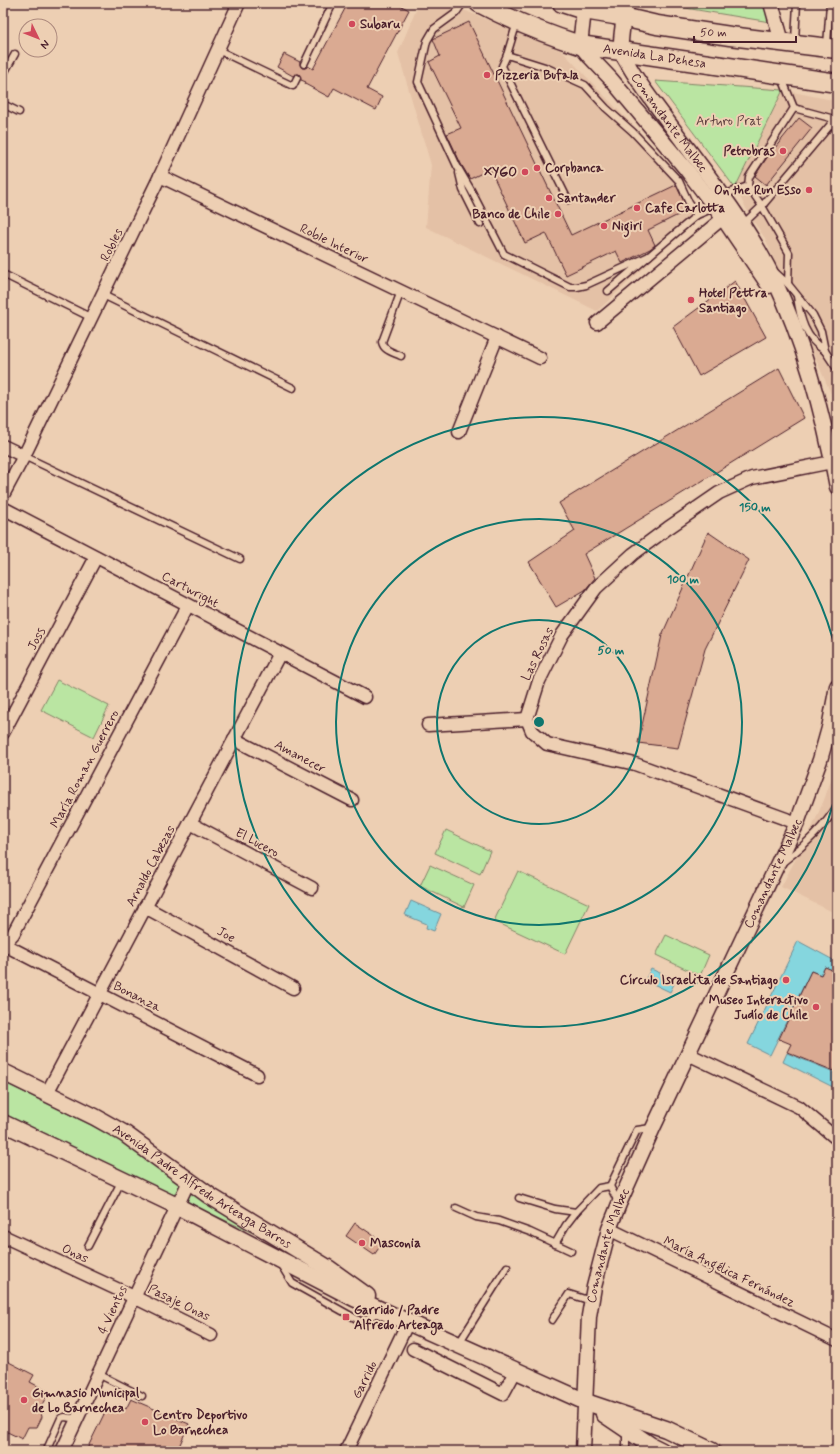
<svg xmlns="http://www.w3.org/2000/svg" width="840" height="1454" viewBox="0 0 840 1454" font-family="Mynerve,sans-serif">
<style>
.built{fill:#e4c1a6}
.green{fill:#bae5a2;stroke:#828266}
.water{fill:#85d6de;stroke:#6d8d96}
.building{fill:#daaa92;stroke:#4a1f2b}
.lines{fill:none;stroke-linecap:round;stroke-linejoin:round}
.service-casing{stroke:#4a1f2b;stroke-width:9}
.minor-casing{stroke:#4a1f2b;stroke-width:15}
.tertiary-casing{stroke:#4a1f2b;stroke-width:17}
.secondary-casing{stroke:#4a1f2b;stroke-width:19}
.primary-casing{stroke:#4a1f2b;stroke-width:21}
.service{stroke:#edcfb3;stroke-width:6}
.minor{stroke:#edcfb3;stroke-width:12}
.tertiary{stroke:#edcfb3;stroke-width:14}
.secondary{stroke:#edcfb3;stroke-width:16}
.primary{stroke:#edcfb3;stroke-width:18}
.ring{fill:none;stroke:#0f766e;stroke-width:2}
.poi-dot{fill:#d1495b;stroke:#edcfb3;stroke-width:1.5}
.labels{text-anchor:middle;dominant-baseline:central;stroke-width:4;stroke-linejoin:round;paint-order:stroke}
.poi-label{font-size:13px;font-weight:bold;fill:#4a1f2b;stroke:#edcfb3;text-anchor:start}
.street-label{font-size:13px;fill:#4a1f2b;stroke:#edcfb3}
.park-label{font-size:13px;fill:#5b3d3d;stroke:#edcfb3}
.centre{fill:#0f766e;stroke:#edcfb3;stroke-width:2}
.ring-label{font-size:12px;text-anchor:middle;font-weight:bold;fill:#0f766e;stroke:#edcfb3;stroke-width:4;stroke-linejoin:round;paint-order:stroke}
</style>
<rect width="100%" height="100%" fill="#edcfb3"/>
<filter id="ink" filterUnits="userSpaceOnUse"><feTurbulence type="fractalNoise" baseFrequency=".025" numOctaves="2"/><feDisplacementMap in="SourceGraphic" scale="8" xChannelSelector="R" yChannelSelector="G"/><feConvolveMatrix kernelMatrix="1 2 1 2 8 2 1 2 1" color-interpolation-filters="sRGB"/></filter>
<g filter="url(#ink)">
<g class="built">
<polygon points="419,3 447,3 562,51 678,173 702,215 597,311 426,227 431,165 398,53"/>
<polygon points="783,90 837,101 837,407 798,319 765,238 753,221 735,188"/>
<polygon points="837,763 837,914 781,887 811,830 824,800"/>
</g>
<g class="green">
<polygon points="655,3 765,3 770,22"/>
<polygon points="655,81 783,90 735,188"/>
<polygon points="57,680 109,706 94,737 41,710"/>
<polygon points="446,830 490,851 480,874 435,853"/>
<polygon points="430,865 474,885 464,907 420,886"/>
<polygon points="518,871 589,904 565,954 494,921"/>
<polygon points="666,935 709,955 700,976 656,955"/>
<polygon points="3,1082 140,1149 277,1244 115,1170 3,1115"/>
</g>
<g class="water">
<polygon points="411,901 441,914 434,931 426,928 427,924 405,915"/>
<polygon points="798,941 837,962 837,972 825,967 821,975 811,971 770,1055 748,1044"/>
<polygon points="651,969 676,980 670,992 645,980"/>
<polygon points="787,1053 834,1072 837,1068 837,1089 783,1062"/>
</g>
<g class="building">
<polygon points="348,3 396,3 409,10 367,89 382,97 376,110 334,88 329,97 305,84 306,82 301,80 299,74 296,74 293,76 277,67 284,54 300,62 300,65 302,68 305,68 308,66 313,69"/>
<polygon points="469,22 571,235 676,185 688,210 648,230 655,245 650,249 622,263 616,251 566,275 546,233 525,243 490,169 470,179 461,164 447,134 461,128 429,62 440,56 433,39"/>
<polygon points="799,118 812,128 766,185 755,176 766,159"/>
<polygon points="735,281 766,337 699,376 673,327"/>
<polygon points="779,368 804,418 584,554 595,578 585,590 556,607 529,562 575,531 559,503"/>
<polygon points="708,532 749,560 705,649 678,748 638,743 662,635"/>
<polygon points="825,967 837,972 837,1064 834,1071 787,1052 791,1044 779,1039 811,971 821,975"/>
<polygon points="355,1223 383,1242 374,1255 346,1236"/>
<polygon points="3,1359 34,1375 30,1382 49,1392 40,1408 42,1417 37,1427 28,1427 22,1439 3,1430"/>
<polygon points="131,1399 189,1424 177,1451 86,1451 107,1408 115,1411 118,1405 126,1409"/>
</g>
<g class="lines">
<g class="service-casing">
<g id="service">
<polyline points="463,3 456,13 434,29 427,41 418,82 457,166 471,190 504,254 570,287 577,287 586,285 649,256"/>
<polyline points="517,22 507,55 502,66 568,200"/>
<polyline points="795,41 797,3"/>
<polyline points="827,46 830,3"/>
<polyline points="218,50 293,86 297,78"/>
<polyline points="507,55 545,67 585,85 606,108 633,132 679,181 689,203 697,215"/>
<polyline points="304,64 333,3"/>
<polyline points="3,75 15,54"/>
<polyline points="782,78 794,108"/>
<polyline points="3,104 19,112"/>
<polyline points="794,108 834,119"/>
<polyline points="459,173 463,190 480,224"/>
<polyline points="723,195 748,186"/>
<polyline points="743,224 762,206 837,117"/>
<polyline points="776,273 788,284 813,315 821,331 825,351 837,369"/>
<polyline points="3,274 92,318"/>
<polyline points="788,284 789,253 762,206 748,186 749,177 794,108"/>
<path d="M401,291L382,342C384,351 393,352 401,356"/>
<polyline points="608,291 697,215 709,210 715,209"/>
<polyline points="103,295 293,388"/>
<path d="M797,296C800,319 805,338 825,351"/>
<polyline points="24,456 240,559"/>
<path d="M783,862C804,846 823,829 837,806"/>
<polyline points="610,1186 637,1130 651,1128"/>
<polyline points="519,1198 555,1209 576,1212"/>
<polyline points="456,1208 476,1217 499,1221 530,1232 571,1251"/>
<polyline points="555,1244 566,1225 576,1212 599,1188 610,1186 618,1202"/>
<polyline points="88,1246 122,1180"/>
<polyline points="281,1265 292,1283 362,1322 380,1311"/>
<polyline points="552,1320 569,1294 591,1301"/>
<polyline points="459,1343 507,1267"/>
<polyline points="98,1374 142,1396"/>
<polyline points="626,1430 626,1447"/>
<polyline points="52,1451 48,1447 61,1418 65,1417 77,1419"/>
</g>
</g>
<g class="minor-casing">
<g id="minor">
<polyline points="160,176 540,358"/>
<polyline points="597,323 723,218"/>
<polyline points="459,432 497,337"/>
<polyline points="3,446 24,456"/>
<polyline points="3,495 24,456 160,176 239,3"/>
<polyline points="3,508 365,697"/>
<polyline points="428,725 527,719"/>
<polyline points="3,733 96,557"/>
<polyline points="234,739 352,800"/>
<polyline points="190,823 312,888"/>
<polyline points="797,823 635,764 547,744 532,731 527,719 539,681 562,635 596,588 633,554 668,528 719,493 752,478 832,462"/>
<polyline points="145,907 293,988"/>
<polyline points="3,944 257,1075"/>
<polyline points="3,945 13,934 188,605"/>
<polyline points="688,1054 799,1107 837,1139"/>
<polyline points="47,1093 280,653"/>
<polyline points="609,1229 837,1340"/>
<polyline points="3,1236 134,1297 211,1335"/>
<polyline points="413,1349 503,1394 516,1370"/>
<polyline points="62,1451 189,1181"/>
<polyline points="346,1451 408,1322"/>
</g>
</g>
<g class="tertiary-casing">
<g id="tertiary">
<polyline points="587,3 584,10 580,45 590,57 610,78 686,169 723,218 769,286"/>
<path id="s1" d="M627,3C624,15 620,39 621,51C622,55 626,60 628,64C639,84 653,101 666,119C704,171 746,221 774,279C805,345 824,416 837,487"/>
<polyline points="771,3 782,42"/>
<path id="s2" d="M583,1451L589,1316L594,1287L609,1229L619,1204L653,1128L797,823L820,760L829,728L837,686"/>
</g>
</g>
<g class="secondary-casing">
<g id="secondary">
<path id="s3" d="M3,1072L95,1117L125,1134L210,1196L328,1268L367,1296"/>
<polyline points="3,1123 177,1206 354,1298 586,1402 666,1429 712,1451"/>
<polyline points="604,1414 650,1445 662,1451"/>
</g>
</g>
<g class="primary-casing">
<g id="primary">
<path id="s4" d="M479,3C511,20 545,34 580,45L837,83"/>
<polyline points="562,3 584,10 614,15 657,25 730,36 837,49"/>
</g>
</g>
<use href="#service" class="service"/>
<use href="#minor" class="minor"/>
<use href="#tertiary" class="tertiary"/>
<use href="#secondary" class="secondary"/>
<use href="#primary" class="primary"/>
</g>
</g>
<g class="ring">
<circle cx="539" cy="722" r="102"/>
<circle cx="539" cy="722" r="203"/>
<path d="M837 788A305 305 0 1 1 837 656"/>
</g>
<g class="poi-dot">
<circle cx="352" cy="24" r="4"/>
<circle cx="487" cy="75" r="4"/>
<circle cx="783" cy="151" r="4"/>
<circle cx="537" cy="168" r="4"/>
<circle cx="525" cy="172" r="4"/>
<circle cx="809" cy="190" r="4"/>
<circle cx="549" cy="198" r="4"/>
<circle cx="637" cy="208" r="4"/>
<circle cx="558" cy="214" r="4"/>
<circle cx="604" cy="226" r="4"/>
<circle cx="691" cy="300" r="4"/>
<circle cx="786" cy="980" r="4"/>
<circle cx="816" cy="1007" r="4"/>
<circle cx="362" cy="1243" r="4"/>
<rect x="342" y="1313" width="8" height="8" rx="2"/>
<circle cx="24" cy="1400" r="4"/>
<circle cx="145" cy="1422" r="4"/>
</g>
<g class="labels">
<g class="poi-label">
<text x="360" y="24">Subaru</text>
<text x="495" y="75">Pizzeria Bufala</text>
<text x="775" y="151" text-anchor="end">Petrobras</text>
<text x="545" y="168">Corpbanca</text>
<text x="517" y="172" text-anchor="end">XYGO</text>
<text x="801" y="190" text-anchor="end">On the Run Esso</text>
<text x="557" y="198">Santander</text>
<text x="645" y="208">Cafe Carlotta</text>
<text x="550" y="214" text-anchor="end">Banco de Chile</text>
<text x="612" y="226">Nigiri</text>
<text x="699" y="293">Hotel Pettra<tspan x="699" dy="15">Santiago</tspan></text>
<text x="778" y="980" text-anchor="end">Círculo Israelita de Santiago</text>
<text x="808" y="1000" text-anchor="end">Museo Interactivo<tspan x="808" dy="15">Judío de Chile</tspan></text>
<text x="370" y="1243">Masconia</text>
<text x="354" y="1310">Garrido / Padre<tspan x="354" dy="15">Alfredo Arteaga</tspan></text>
<text x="32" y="1393">Gimnasio Municipal<tspan x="32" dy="15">de Lo Barnechea</tspan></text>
<text x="153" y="1415">Centro Deportivo<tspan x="153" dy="15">Lo Barnechea</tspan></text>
</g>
<g class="street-label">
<text stroke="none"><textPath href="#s4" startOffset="185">Avenida La Dehesa</textPath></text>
<text stroke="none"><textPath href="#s1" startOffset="135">Comandante Malbec</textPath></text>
<text transform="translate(334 244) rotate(26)">Roble Interior</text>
<text transform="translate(112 245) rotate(-64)">Robles</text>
<text transform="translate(190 590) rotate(28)">Cartwright</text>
<text transform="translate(37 639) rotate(-62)">Joss</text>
<text transform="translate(538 654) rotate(-64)">Las Rosas</text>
<text transform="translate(300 757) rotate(28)">Amanecer</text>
<text transform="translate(85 769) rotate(-62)">María Roman Guerrero</text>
<text transform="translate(257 843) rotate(28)">El Lucero</text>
<text transform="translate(151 866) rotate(-62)">Arnaldo Cabezas</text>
<text stroke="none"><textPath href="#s2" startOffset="616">Comandante Malbec</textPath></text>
<text transform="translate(226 935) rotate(29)">Joe</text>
<text transform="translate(137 997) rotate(27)">Bonanza</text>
<text stroke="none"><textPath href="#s3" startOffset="230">Avenida Padre Alfredo Arteaga Barros</textPath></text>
<text stroke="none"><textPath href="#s2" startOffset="208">Comandante Malbec</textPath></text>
<text transform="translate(75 1254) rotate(25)">Onas</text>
<text transform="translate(729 1272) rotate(26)">María Angélica Fernández</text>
<text transform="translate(179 1303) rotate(26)">Pasaje Onas</text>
<text transform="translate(113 1310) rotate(-65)">4 Vientos</text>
<text transform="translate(365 1380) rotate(-64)">Garrido</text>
</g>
<g class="park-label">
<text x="729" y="121">Arturo Prat</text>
</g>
</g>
<circle cx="539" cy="722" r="6" class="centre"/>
<g class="ring-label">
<text x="755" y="511">150 m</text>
<text x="683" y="583">100 m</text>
<text x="611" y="654">50 m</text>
</g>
<rect width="840" height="1454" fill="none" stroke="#edcfb3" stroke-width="16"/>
<rect x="8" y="8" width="824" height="1438" fill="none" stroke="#4a1f2b" stroke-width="1.5" filter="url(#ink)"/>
<g transform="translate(38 38) rotate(133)"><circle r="19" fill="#edcfb3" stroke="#ac897d"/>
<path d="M0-3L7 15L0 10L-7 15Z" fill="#d1495b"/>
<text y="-6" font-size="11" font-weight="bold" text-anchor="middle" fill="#4a1f2b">N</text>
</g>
<path d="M694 36v6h102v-6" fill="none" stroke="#4a1f2b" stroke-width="2"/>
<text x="700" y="36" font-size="12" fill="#4a1f2b" stroke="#edcfb3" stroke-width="3" paint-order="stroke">50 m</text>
</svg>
